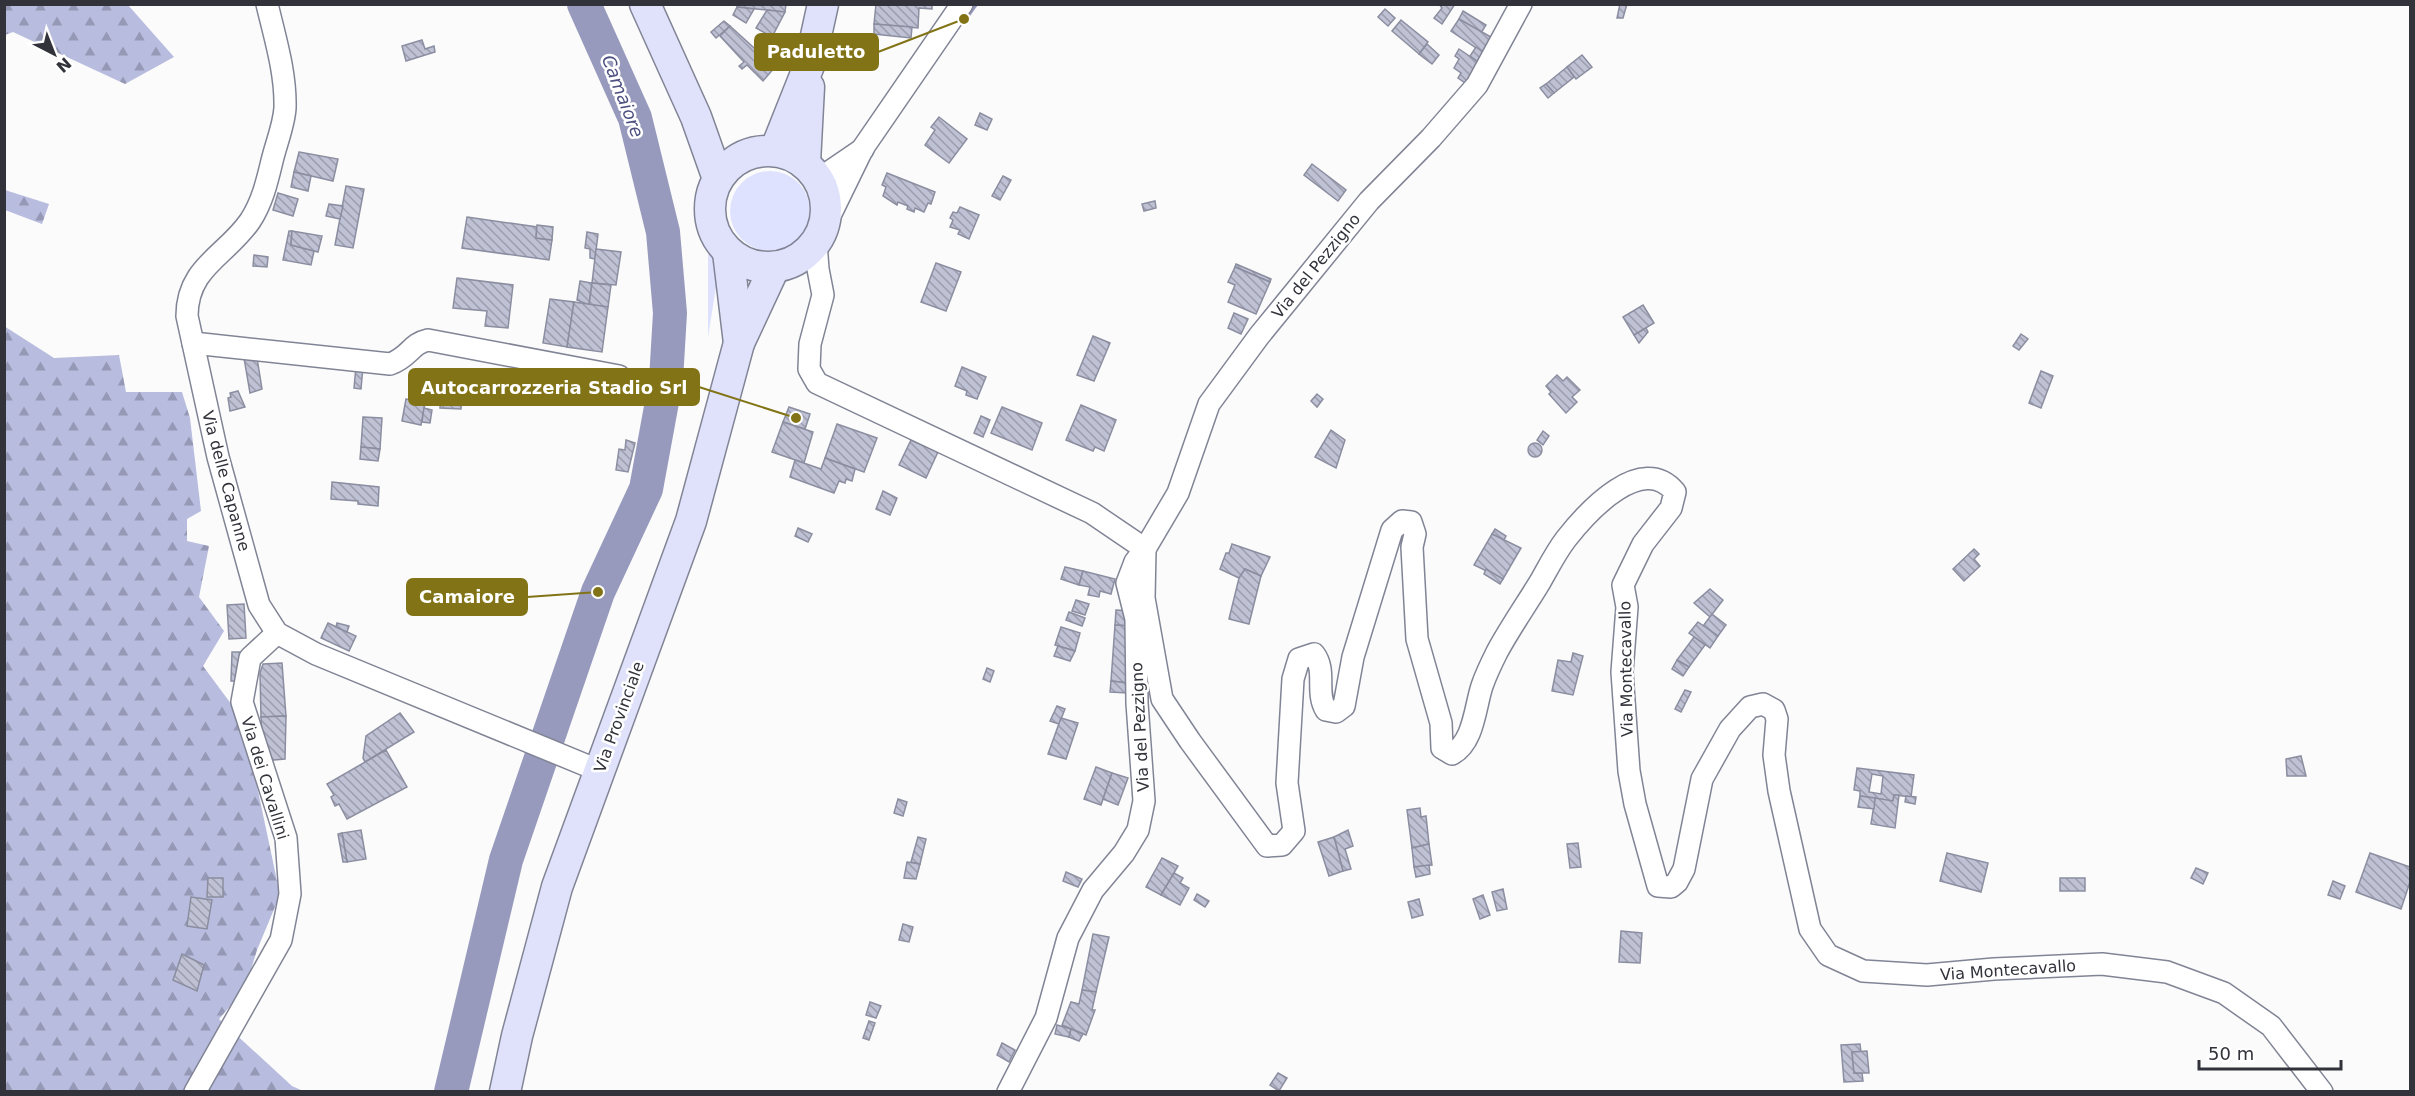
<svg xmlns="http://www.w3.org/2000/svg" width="2415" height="1096" viewBox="0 0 2415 1096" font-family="'DejaVu Sans',sans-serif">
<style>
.grass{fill:#dee2fe}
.forest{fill:url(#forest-firs)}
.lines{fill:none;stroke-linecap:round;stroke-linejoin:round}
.stream{stroke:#979abc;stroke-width:6}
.river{stroke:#979abc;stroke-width:34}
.building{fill:url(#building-back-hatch);stroke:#8b8ea0;stroke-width:1.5;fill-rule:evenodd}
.minor-casing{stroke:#818495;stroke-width:24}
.secondary-casing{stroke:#818495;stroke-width:33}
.minor{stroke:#fff;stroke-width:21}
.secondary{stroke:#e0e2fb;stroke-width:30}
.labels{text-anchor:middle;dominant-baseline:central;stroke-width:5;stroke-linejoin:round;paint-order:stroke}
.street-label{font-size:16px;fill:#31323a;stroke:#fff}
.water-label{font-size:18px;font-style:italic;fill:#4d5081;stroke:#fff}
.leader{fill:none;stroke:#827416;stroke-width:2}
.callout-dot{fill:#827416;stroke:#fff;stroke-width:2}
.callout{fill:#827416;stroke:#827416;stroke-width:2}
.callout-label{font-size:18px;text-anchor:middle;font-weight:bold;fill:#fff}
</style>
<defs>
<pattern id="forest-firs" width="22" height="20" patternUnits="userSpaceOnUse" patternTransform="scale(1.5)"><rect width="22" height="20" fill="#b8bcde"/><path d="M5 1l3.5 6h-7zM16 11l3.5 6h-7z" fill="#9699b5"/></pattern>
<pattern id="building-back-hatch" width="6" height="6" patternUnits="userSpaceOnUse" patternTransform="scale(1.5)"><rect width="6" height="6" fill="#bfc1d4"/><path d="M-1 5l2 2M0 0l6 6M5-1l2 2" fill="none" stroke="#9c9dad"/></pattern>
</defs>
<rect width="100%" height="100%" fill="#fbfbfb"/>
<g class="grass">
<circle cx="770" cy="211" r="40"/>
<polygon points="708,239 721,256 708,337"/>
</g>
<g class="forest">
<polygon points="4,5 128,5 174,57 125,84 13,32 5,35"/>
<polygon points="5,190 49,204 42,224 5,210"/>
<polygon points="4,326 54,358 119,355 126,392 182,392 190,418 201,511 187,519 187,541 209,546 199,597 224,631 203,666 243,720 280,895 257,950 245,989 219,1019 292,1086 303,1091 5,1091"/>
</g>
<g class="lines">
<polyline class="stream" points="967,15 975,4"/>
<polyline class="river" points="451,1092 506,860 598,592 646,489 666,380 670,313 663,232 635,118 584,4"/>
</g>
<g class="building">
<polygon points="737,4 786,4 785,12 737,7"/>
<polygon points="876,4 932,4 932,9 919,8 918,28 874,24"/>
<polygon points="1439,4 1455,4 1442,24 1434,18 1442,8"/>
<polygon points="1620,4 1627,4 1623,18 1617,18"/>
<polygon points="737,7 754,9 746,23 733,15"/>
<polygon points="1385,9 1395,18 1388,26 1378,17"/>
<polygon points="767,10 785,12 772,37 756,28"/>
<polygon points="1463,11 1486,25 1481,33 1459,19"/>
<polygon points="1459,19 1498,41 1488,56 1451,31"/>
<polygon points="1401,20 1428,42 1419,54 1392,31"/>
<polygon points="724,21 730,26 716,38 711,32"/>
<polygon points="874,24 912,27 911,38 874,34"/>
<polygon points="730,26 775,67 763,81 747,65 742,69 739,66 744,62 720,36"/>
<polygon points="422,40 425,49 434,46 435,52 406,61 402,46"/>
<polygon points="1427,44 1439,55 1432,64 1419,54"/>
<polygon points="1476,47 1488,56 1482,65 1470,56"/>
<polygon points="1459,49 1484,66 1471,87 1458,78 1461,73 1454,68 1459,59 1455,56"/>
<polygon points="1582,55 1592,67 1576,79 1567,67"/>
<polygon points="1567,67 1574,77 1554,93 1546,84"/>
<polygon points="1546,84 1554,93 1548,98 1540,88"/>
<polygon points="980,113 992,119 987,130 975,125"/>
<polygon points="939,117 967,139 949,163 925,145 935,130 931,127"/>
<polygon points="299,152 338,159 333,181 294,172"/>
<polygon points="1312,164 1346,190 1338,201 1304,175"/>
<polygon points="294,172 311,176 308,191 291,187"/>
<polygon points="887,173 935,192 931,204 928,203 924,212 915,208 914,212 907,209 908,206 898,202 897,205 883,196 886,187 882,185"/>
<polygon points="1003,176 1011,180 1000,200 992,196"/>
<polygon points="346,186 364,189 353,248 335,245"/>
<polygon points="278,193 298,199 293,216 273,210"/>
<polygon points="1155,201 1156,208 1144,211 1142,204"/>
<polygon points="329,204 343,206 340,219 326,216"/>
<polygon points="960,207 979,215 969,239 958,234 960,230 950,227 953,220 950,218 953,212 957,213"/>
<polygon points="467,217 537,227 536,238 552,240 549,260 462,248"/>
<polygon points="537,225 553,227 552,240 536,238"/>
<polygon points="289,231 292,231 291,245 314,251 311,265 283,260"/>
<polygon points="292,231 322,236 318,252 291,245"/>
<polygon points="587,232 598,234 595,259 590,258 590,249 585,248"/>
<polygon points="596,249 621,252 616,285 592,283"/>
<polygon points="254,255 268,257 267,267 253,266"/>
<polygon points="936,263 961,272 946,311 921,302"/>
<polygon points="1236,264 1271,279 1270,282 1235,267"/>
<polygon points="1235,267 1270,282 1256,314 1228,302 1235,285 1228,282"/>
<polygon points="457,278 513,285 508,328 485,326 487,311 453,308"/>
<polygon points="580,281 592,283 589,305 577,300"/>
<polygon points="592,283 611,285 608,307 589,305"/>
<polygon points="550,299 574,302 567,347 543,343"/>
<polygon points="574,302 608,307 602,352 567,347"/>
<polygon points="1643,305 1654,323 1634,335 1623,317"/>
<polygon points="1234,313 1248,319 1241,334 1228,328"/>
<polygon points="1646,328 1648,332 1639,343 1634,335"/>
<polygon points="2021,334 2028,339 2019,350 2013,346"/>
<polygon points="1093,336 1110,343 1094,381 1077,375"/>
<polygon points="244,358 257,358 262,389 250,393"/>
<polygon points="356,366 363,367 361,389 354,388"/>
<polygon points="962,367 986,377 977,399 966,395 967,391 955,386"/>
<polygon points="2041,371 2053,376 2041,408 2029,403"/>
<polygon points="1557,375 1563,381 1567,377 1580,390 1572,397 1577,402 1566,413 1549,394 1551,392 1546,386"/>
<polygon points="441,388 462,391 461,409 440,408"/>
<polygon points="238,391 245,407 230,411 228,398 231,397 230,393"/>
<polygon points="1317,394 1323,399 1317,407 1311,401"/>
<polygon points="406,399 425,403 421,425 402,421"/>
<polygon points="1081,405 1116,420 1104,451 1095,447 1093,451 1066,440"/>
<polygon points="789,407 810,414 805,429 783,422"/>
<polygon points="1002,407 1042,423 1032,450 991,433"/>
<polygon points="424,408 432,410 430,423 422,422"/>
<polygon points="981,416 990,420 983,437 974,433"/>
<polygon points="363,417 382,418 380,449 361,447"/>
<polygon points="783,422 813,432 804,463 772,452"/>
<polygon points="837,424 877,438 864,472 825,458"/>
<polygon points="1331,430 1345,440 1336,468 1315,457"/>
<polygon points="1543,431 1549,436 1543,445 1537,440"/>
<polygon points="626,440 635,443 628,472 616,470 619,449 625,450"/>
<polygon points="911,440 938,452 926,478 899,465"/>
<circle cx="1535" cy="450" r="7"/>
<polygon points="361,447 380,449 378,461 360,459"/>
<polygon points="825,458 855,469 852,481 846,479 845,483 839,481 834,493 790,477 795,460 821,469"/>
<polygon points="332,482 379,487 378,506 358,504 358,501 331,499"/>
<polygon points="883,491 897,498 890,515 876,509"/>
<polygon points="798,528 812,534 808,542 795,536"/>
<polygon points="1495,529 1506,536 1504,540 1492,534"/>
<polygon points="1492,534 1521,548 1503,579 1474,565"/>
<polygon points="1232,544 1270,557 1261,576 1245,569 1239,578 1220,569 1226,553 1229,553"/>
<polygon points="1974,549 1979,554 1974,559 1980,566 1964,581 1953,569"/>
<polygon points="1065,567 1083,571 1079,585 1061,579"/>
<polygon points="1245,569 1261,576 1249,624 1229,619 1239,578"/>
<polygon points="1486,569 1503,579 1500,584 1484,574"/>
<polygon points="1083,571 1115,579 1111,594 1100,591 1099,597 1088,595 1090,587 1079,585"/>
<polygon points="1710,589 1723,600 1710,617 1694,603"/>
<polygon points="1076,600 1089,604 1085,615 1072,611"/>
<polygon points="244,604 246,638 229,639 227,605"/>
<polygon points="1116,610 1130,611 1129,626 1115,625"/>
<polygon points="1069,612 1085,618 1082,626 1066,620"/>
<polygon points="1712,614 1726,625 1718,636 1703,626"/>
<polygon points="1698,622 1718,636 1710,648 1689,633"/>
<polygon points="328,623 356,636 349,651 321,638"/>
<polygon points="337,623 349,626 347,632 336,627"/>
<polygon points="1115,625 1129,626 1128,683 1111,681"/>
<polygon points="1061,627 1080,633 1075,651 1055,645"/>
<polygon points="1694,637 1705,645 1689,667 1677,660"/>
<polygon points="1058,646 1075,651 1070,661 1054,656"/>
<polygon points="232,652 246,652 244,681 231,681"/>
<polygon points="1573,653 1583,656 1573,695 1552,691 1558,660 1571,662"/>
<polygon points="1677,660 1689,667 1683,676 1672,669"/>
<polygon points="282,663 286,716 261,717 260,673 263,664"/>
<polygon points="987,668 994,671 990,682 983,679"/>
<polygon points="1111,681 1128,683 1128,693 1110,692"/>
<polygon points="1685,690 1691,692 1681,712 1675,709"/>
<polygon points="1057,706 1065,709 1059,724 1050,721"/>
<polygon points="400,713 414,732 365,762 363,758 366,736"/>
<polygon points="286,716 285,759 263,761 261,717"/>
<polygon points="1061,718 1078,723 1066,759 1048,754"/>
<polygon points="386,750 407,787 347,819 339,804 335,806 331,797 334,795 327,784"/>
<polygon points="2301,756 2306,776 2287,776 2286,759"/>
<polygon points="1096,767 1112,773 1101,805 1084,799"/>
<path d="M1857,768L1914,775L1911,797L1894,795L1893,801L1860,796V791L1854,790ZM1872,774L1883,776L1881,794L1869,792Z"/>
<polygon points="1112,773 1128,778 1118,805 1103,799"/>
<polygon points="1894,795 1899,795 1895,828 1871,824 1875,798 1893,801"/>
<polygon points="1860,796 1875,798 1874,809 1858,807"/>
<polygon points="1906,796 1916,797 1915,804 1905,802"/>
<polygon points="898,799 907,802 903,816 894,813"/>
<polygon points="1420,808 1421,817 1426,816 1429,844 1412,848 1407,810"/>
<polygon points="361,830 366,859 347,862 342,833"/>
<polygon points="1348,830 1353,846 1345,849 1351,869 1343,871 1334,837"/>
<polygon points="342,833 347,862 343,862 338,834"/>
<polygon points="918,837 926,839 920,864 911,862"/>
<polygon points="1334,837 1343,871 1329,876 1318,842"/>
<polygon points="1578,843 1581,867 1570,868 1567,844"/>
<polygon points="1429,844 1432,865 1414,867 1412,848"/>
<polygon points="1947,853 1988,863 1981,892 1940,881"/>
<polygon points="2370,853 2410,867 2410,882 2401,909 2356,892"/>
<polygon points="1162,858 1178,866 1161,895 1146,887"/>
<polygon points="907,862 920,864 916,879 904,878"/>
<polygon points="1429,865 1430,874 1416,877 1414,867"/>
<polygon points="2196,868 2208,873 2203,884 2191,878"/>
<polygon points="1066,872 1082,879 1078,887 1063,881"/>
<polygon points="1174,873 1183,878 1180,883 1189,888 1180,905 1161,895"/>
<polygon points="208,878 223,878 223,897 207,897"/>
<rect x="2060" y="878" width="25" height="13"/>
<polygon points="2333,881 2345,886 2340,899 2328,895"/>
<polygon points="1503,889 1507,909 1497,911 1492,892"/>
<polygon points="1197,894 1209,901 1205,907 1194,900"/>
<polygon points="1483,895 1490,915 1480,919 1473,899"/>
<polygon points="191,897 212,900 207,929 187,926"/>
<polygon points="1419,899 1423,915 1412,918 1408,902"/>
<polygon points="903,924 913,927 909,942 899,940"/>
<polygon points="1621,931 1642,933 1640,963 1619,962"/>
<polygon points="1093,934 1109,937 1096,992 1082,990"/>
<polygon points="182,954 204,965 197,991 173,980"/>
<polygon points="1082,990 1096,992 1092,1010 1095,1010 1086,1035 1062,1025 1071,1002 1079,1004"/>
<polygon points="870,1002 881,1006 876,1018 866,1015"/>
<polygon points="869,1021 875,1023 869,1040 863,1038"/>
<polygon points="1057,1025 1071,1029 1069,1037 1055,1034"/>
<polygon points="1071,1029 1083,1034 1079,1041 1069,1037"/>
<polygon points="1002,1043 1015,1050 1009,1062 997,1055"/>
<polygon points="1860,1044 1861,1052 1852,1052 1854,1073 1862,1073 1863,1081 1844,1082 1841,1045"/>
<polygon points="1867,1051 1869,1073 1854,1073 1852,1052"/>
<polygon points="1278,1073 1287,1078 1279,1091 1270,1085"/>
</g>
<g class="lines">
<g class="minor-casing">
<g id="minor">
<path d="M267,4C275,38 286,73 285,108C284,125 276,144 272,161C267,182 262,203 250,221C226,256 187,267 187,316L218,457L259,605L277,633L316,654L600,771"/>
<polyline points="819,179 863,149"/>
<polyline points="823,230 863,148 962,4"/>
<polyline points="816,243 818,269 823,295 810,344 809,369 817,383 1092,513 1145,549"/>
<path d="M193,343L390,364C410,357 410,344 428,340L619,376"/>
<path d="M1145,549L1144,598L1162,699L1190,741L1267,846L1282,845L1294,831L1287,783L1293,679L1299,659L1314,654C1327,671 1315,692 1326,710L1336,712L1344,706L1353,657L1392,530L1402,521L1411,522L1415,534L1412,547L1417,639L1441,723L1442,748L1452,754C1474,742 1475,707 1482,686C1486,674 1492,662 1497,652C1510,628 1526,605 1540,582C1548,568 1556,552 1566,539C1588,511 1642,452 1675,492L1671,508L1643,544L1623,585L1627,607L1622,672L1629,771L1635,804L1658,886L1671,887L1677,882L1684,869L1702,779L1730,729L1750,707L1763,704L1774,710L1777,719L1774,755L1779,791L1810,929L1828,955L1863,971L1927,975L1994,969L2102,964L2167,972L2224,993L2271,1026L2322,1092"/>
<polyline points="195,1092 281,940 290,894 286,838 242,702 250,658 277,633"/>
<polyline points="1008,1092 1046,1018 1068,938 1093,890 1124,853 1138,830 1144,801 1137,703 1136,619 1127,583 1135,562 1145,549 1178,493 1209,404 1259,336 1369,201 1431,138 1477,85 1521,4"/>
</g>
</g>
<g class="secondary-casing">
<g id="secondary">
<polyline points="645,4 696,117 718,179"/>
<circle cx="768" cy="209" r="58"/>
<polyline points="775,151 810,63 823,4"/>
<polyline points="805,163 809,87"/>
<polyline points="728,252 739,343"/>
<polyline points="505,1092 517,1036 557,887 691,521 739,343 774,268"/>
</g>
</g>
<use href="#minor" class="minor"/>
<use href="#secondary" class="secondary"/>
</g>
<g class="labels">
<g class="street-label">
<text transform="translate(1316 266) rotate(-51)">Via del Pezzigno</text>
<text transform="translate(226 481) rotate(75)">Via delle Capanne</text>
<text transform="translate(1626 669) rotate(-91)">Via Montecavallo</text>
<text transform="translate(619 717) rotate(-70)">Via Provinciale</text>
<text transform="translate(1140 727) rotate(-93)">Via del Pezzigno</text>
<text transform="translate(265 778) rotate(73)">Via dei Cavallini</text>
<text transform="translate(2008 970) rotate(-4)">Via Montecavallo</text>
</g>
<g class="water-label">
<text transform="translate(623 96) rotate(69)">Camaiore</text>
</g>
</g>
<path class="leader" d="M964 19L878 52M796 418L699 387M598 592L527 597"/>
<g class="callout-dot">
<circle cx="964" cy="19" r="6"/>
<circle cx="796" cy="418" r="6"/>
<circle cx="598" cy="592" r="6"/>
</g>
<g class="callout">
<rect x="755" y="34" width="123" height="36" rx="6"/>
<rect x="409" y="369" width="290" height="36" rx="6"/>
<rect x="407" y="579" width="120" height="36" rx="6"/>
</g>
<g class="callout-label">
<text x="816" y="58">Paduletto</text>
<text x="554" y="394">Autocarrozzeria Stadio Srl</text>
<text x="467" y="603">Camaiore</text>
</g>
<rect width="2415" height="1096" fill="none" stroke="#31323a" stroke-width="12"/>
<g transform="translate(54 54) rotate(138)" stroke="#ffffff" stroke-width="4.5" paint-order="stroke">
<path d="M0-4.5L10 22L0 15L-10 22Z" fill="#31323a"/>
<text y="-9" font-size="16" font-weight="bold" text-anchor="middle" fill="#31323a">N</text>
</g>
<path d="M2199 1060v9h142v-9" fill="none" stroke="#31323a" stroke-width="3"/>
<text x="2208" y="1060" font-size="18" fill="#31323a" stroke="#ffffff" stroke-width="4.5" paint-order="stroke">50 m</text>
</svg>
